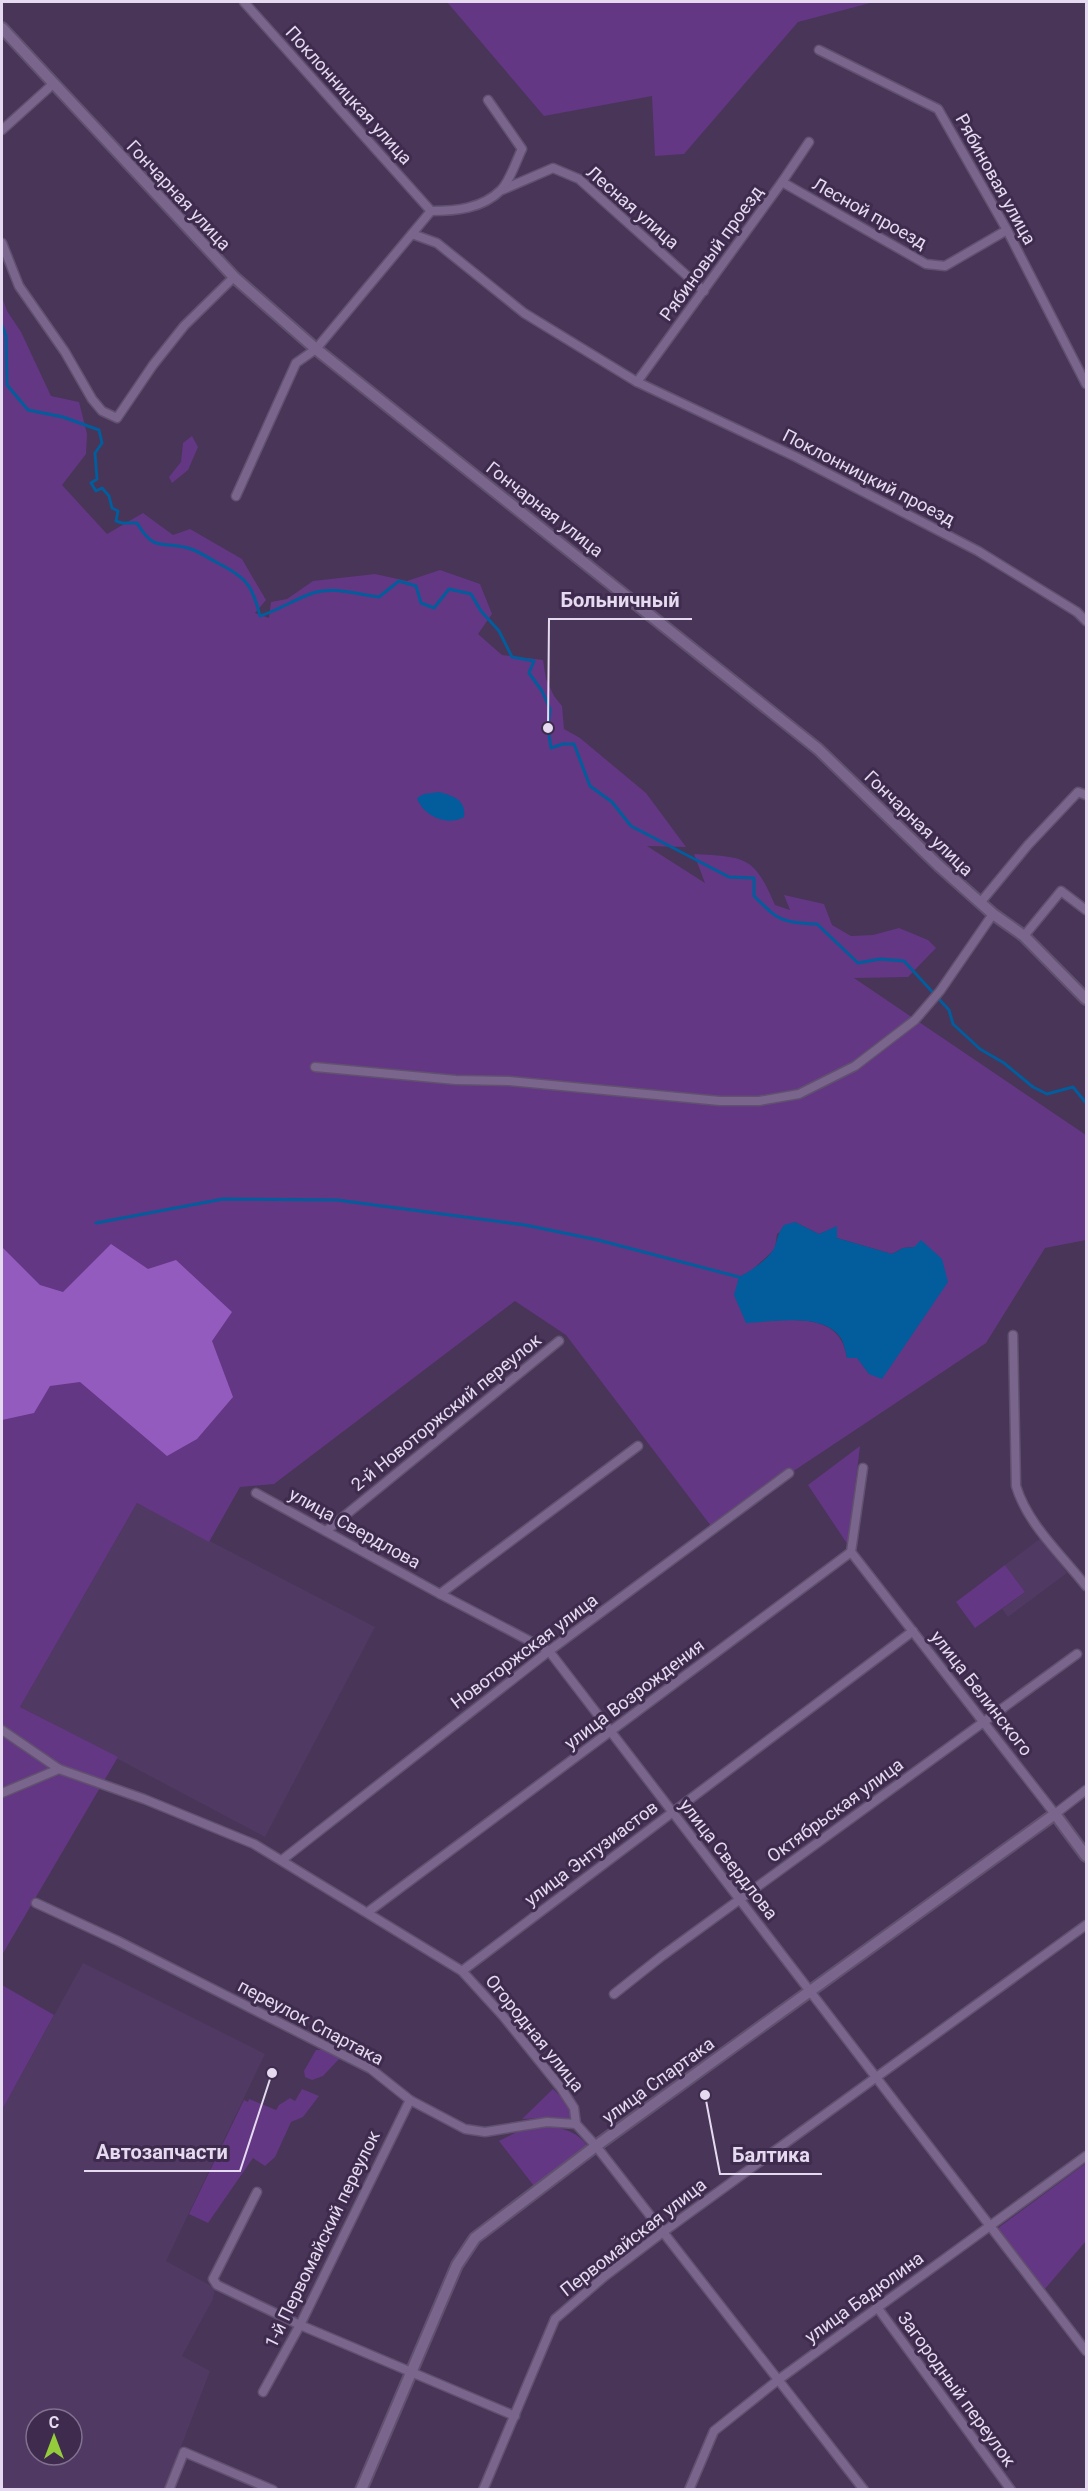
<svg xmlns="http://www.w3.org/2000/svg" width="1088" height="2491" viewBox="0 0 1088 2491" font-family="Roboto,sans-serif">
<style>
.built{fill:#503963;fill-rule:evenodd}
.green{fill:#633784;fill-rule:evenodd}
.forest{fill:#935bbe}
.water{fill:#035c9b}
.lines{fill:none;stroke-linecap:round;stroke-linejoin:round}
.stream{stroke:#035c9b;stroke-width:3}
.minor-casing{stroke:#61516f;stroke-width:11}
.tertiary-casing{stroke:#61516f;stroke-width:14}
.minor{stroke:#7a658c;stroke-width:8}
.tertiary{stroke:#7a658c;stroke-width:10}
.labels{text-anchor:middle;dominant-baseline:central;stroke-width:6;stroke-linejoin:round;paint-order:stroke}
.street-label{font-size:18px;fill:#e5daf0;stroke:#3e2b4d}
.leader{fill:none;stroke:#e5daf0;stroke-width:2}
.callout-dot{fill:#e5daf0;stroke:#3e2b4d;stroke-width:2}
.callout-label{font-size:20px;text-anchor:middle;font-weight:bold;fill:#e5daf0;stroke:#3e2b4d;stroke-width:6;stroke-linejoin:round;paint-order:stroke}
</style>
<rect width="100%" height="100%" fill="#483558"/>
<g class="built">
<polygon points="137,1503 375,1627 265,1837 20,1707"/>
<polygon points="1041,1538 1067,1573 1008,1617 1002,1609 1025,1592 1005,1565"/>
<path d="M83,1963L265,2054L166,2261L215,2288L213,2299L182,2356L210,2371L165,2489H2V2110ZM36,2419H72V2455H36Z"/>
</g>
<g class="green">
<polygon points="447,2 874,2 798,22 684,154 655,156 652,96 544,116"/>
<path d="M2,297L7,311L21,332L51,396L79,402L87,434L86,454L62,485L107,534L143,513L173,535L190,529L242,559L266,600L255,613L269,618L271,602L287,599L313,581L375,574L407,581L440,570L480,584L492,614L478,634L502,655L543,660L546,679L554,696L562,706L564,729L580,738L646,793L686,847L647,846L705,883L694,854C746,857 754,856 775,905L790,910L784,895L824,904L832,925L851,936L873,935L899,928L928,940L936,948L908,977L854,978L1086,1135V1240L1045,1248L986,1343L711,1526L566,1335L515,1301L274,1484L240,1487L209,1542L137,1503L20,1707L118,1757L2,1955ZM795,1222L819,1234L837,1227V1238L892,1254L903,1248L914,1247L869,1374L857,1357L847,1358C846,1352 844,1345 841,1340C825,1311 773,1322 746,1322L739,1277L751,1271L775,1249L777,1234Z"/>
<polygon points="192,436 198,447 188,470 172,483 169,477 181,462 183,443"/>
<polygon points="860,1446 848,1545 808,1485"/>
<polygon points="1005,1565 1025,1592 975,1628 956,1602"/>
<polygon points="2,1985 54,2015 2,2110"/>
<polygon points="316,2050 324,2050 340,2058 323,2076 312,2080 305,2077 304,2071"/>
<polygon points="302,2089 319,2096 303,2117 291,2122 275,2157 265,2166 253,2158 208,2223 189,2214 244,2100 248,2102 249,2099 276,2110 279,2105 290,2098 295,2101"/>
<polygon points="553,2089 573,2109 574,2116 570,2120 545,2118 522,2119"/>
<path d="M538,2126C556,2126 574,2129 586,2144V2150L534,2186L499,2141L521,2130Z"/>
<polygon points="1086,2163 1086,2241 1044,2290 998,2228"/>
</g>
<polygon class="forest" points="111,1244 148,1269 176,1260 232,1312 212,1341 233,1397 197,1439 167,1456 80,1382 50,1386 34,1413 2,1420 2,1247 40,1285 63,1292"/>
<g class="water">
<path d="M439,792C454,796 466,800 464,817C448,827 423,816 417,798L424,794Z"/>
<path d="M795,1222L819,1234L837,1226V1238L892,1254L903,1248L914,1247L921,1240L942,1259L948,1282L882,1379L869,1374L857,1358H847C846,1353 844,1345 842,1340C826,1311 773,1322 746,1323L734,1295L739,1277C749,1272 772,1257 775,1246C778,1237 778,1233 784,1225Z"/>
</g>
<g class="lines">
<g class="stream">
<path d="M2,325L6,336L7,385L28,410L63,417L99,430L102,443L95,453L97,479L91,483L96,491L102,488L109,496L112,508L118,511L116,521L122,523H137C156,555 163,539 191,549C200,552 208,558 216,562C245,577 252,583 260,616C279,610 295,599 313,593C332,586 360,595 379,597L399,581L416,586L421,603L434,608L449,589L471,594L481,611L499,631L512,657L534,661L529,673L542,691L550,709L548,728L551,748L563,744H574L590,786L612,802L631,826L729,877L754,878V896C780,922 781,922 817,924L858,963L880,959L904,961L949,1010L953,1024L980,1049L1004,1063L1033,1087L1047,1094L1073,1087L1086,1103"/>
<polyline points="96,1223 223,1199 337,1200 525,1225 598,1240 739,1277"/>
</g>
<g class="minor-casing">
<g id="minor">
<polyline points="244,2 431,211"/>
<polyline points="819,50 938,109 1007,230 1086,384"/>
<polyline points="2,130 53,84"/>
<polyline points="782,182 926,264 945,266 1007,230"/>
<polyline points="502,190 553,168 579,179 704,291"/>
<polyline points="412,234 437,243 524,313 637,382 796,457 978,551 1077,612 1086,621"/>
<polyline points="2,243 19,286 65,352 92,399 102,411 117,418 153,365 184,326 234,277"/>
<polyline points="637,382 782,182 809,142"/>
<path d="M236,496L296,363L316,349L431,211C455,211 482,209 501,190C510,181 516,161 522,149L488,100"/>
<polyline points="980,903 1028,845 1078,792 1086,795"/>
<polyline points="1024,936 1061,891 1086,910"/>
<polyline points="315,1067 456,1080 509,1081 720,1101 759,1101 799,1094 855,1066 915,1020 940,991 993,914"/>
<path d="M1013,1335L1016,1486C1028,1525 1061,1554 1086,1586"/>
<polyline points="256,1493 440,1594 549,1651 1086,2351"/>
<polyline points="326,1531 559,1341"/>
<polyline points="851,1552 1055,1814 1086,1790"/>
<polyline points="440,1594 638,1446"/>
<polyline points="2,1730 59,1769 144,1799 254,1844 462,1971 503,2016 561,2088 574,2108 576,2124 596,2146 864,2490"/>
<polyline points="2,1793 59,1769"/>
<polyline points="282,1860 549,1651 789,1473"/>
<polyline points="36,1903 118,1941 371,2069 410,2100 465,2129 485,2132 547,2122 576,2124"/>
<polyline points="368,1912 851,1552 863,1468"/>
<polyline points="462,1971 913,1631"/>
<polyline points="614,1994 662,1956 1077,1654"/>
<polyline points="257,2192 213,2279 217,2285 300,2325 515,2416"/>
<polyline points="877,2307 1011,2490"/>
<polyline points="263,2392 300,2325 410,2100"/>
<polyline points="169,2490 184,2452 273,2490"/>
<polyline points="483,2490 555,2319 605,2276 663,2232 1086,1925"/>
<polyline points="689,2490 714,2431 778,2380 1086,2156"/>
</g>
</g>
<g class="tertiary-casing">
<g id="tertiary">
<polyline points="2,28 234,277 316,349 818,749 938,865 993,914 1024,936 1086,999"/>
<polyline points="361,2490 457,2265 475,2238 596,2146 1055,1814 1086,1856"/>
</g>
</g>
<use href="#minor" class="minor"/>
<use href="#tertiary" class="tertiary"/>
</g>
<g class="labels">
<g class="street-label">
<text transform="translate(349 95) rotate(48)">Поклонницкая улица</text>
<text transform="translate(996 179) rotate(61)">Рябиновая улица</text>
<text transform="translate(179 195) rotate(47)">Гончарная улица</text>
<text transform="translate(633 207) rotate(41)">Лесная улица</text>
<text transform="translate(870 213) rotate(29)">Лесной проезд</text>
<text transform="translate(711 253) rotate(-54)">Рябиновый проезд</text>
<text transform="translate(869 477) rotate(27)">Поклонницкий проезд</text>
<text transform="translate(545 509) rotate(38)">Гончарная улица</text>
<text transform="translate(919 823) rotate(44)">Гончарная улица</text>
<text transform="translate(446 1412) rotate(-39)">2-й Новоторжский переулок</text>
<text transform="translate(355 1528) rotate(29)">улица Свердлова</text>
<text transform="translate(524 1651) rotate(-37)">Новоторжская улица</text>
<text transform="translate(982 1693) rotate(52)">улица Белинского</text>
<text transform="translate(634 1694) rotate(-37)">улица Возрождения</text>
<text transform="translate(835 1810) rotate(-36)">Октябрьская улица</text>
<text transform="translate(591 1853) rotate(-37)">улица Энтузиастов</text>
<text transform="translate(729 1859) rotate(52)">улица Свердлова</text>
<text transform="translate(311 2022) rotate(28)">переулок Спартака</text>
<text transform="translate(535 2033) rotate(51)">Огородная улица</text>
<text transform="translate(658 2080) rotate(-36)">улица Спартака</text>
<text transform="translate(633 2237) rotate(-38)">Первомайская улица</text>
<text transform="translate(322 2239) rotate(-64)">1-й Первомайский переулок</text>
<text transform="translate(864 2297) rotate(-36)">улица Бадюлина</text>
<text transform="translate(957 2389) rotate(54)">Загородный переулок</text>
</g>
</g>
<path class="leader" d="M548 728L549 619H692M272 2073L240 2171H84M705 2095L720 2174H822"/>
<g class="callout-dot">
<circle cx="548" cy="728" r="6"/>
<circle cx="272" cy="2073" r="6"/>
<circle cx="705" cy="2095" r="6"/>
</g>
<g class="callout-label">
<text x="620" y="607">Больничный</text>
<text x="162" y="2159">Автозапчасти</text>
<text x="771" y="2162">Балтика</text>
</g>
<rect width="1088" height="2491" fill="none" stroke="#e5daf0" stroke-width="6"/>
<g transform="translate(54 2437)"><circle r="28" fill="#3e2b4d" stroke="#81718e" stroke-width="1.5"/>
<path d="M0-4.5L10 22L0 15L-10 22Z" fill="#95cc3b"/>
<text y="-9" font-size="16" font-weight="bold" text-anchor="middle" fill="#e5daf0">С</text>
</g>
</svg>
